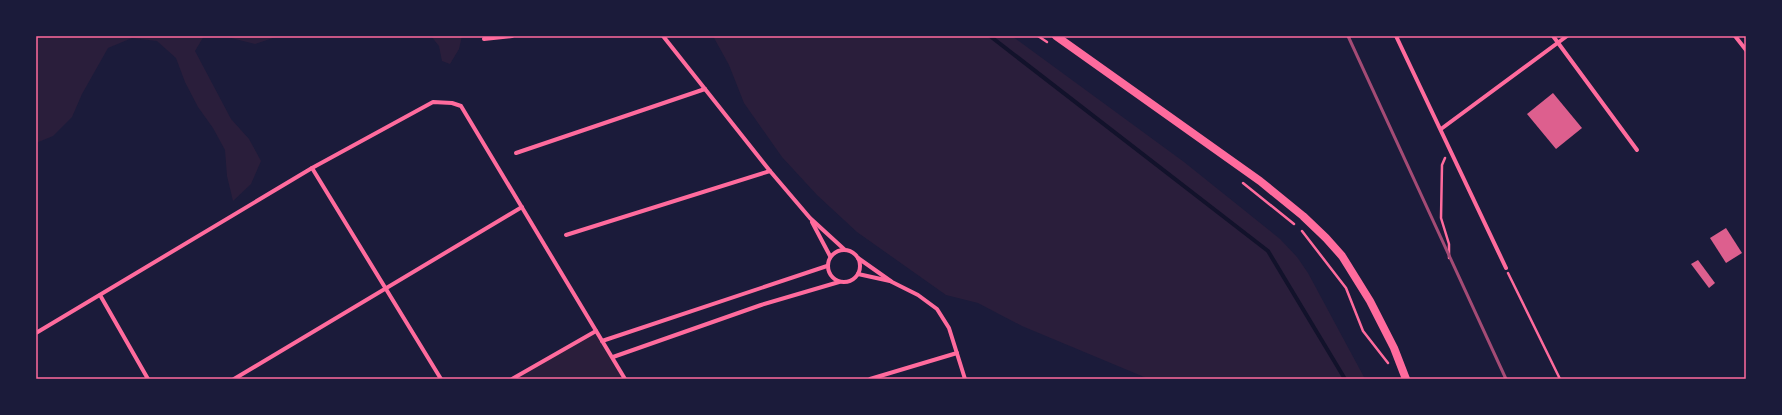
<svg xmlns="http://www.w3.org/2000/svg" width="1782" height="415" viewBox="0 0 1782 415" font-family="Ubuntu,sans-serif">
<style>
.green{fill:#2a1e3b}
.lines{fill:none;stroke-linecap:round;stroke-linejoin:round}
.stream{stroke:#12122b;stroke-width:4}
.building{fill:#dd5f8e}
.path{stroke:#ff6b9d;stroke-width:2.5}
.minor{stroke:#ff6b9d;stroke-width:4}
.secondary{stroke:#ff6b9d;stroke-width:8}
.rail{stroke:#a44b75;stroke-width:3}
.neatline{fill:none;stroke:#ff6b9d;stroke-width:1.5}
</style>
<rect width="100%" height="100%" fill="#1b1b3a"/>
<g class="green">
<polygon points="36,36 204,36 195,51 231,119 249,139 261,161 251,184 233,201 227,176 225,150 213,128 198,107 185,82 176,58 157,41 132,38 108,48 82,94 72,117 53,136 36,143"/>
<polygon points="223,36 279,36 255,44"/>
<polygon points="431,36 462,36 459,49 450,64 442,61 439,46"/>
<polygon points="713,36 1012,36 1184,162 1280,239 1297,257 1308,273 1365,379 1149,379 1022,326 978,303 946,295 857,232 817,195 782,157 744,103 729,65"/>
<polygon points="596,331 625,379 512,379"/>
</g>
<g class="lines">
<polyline class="stream" points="990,36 1268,251 1345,379"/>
</g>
<g class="building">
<polygon points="1553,93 1582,128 1556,149 1527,114"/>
<polygon points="1726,228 1742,253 1726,263 1710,238"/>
<polygon points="1698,260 1715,283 1709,288 1691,264"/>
</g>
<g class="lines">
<g class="path">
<polyline points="1038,36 1047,42"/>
<polyline points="1445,158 1442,165 1441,218 1449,244 1449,258"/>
<polyline points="1243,183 1294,224"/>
<polyline points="1302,231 1346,288 1363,331 1388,363"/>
<polyline points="1508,273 1560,379"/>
</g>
<g class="minor">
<polyline points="663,36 770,171 810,218 845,250"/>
<polyline points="1396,36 1506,268"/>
<polyline points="1553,36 1637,150"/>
<polyline points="1735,36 1746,50"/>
<polyline points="484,39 512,36"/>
<polyline points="1441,129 1567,36"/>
<polyline points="516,153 705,89"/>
<polyline points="312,168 441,379"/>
<polyline points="812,222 830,256"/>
<polyline points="566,235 770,171"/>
<circle cx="844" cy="266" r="16"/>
<polyline points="858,258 892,282 918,295 937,309 949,328 965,379"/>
<polyline points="858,274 890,281"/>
<polyline points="100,295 148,379"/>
<polyline points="36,333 312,168 433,102 452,103 461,106 625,379"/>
<polyline points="602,341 827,266"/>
<polyline points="613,357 761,305 839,282"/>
<polyline points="234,379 522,207"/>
<polyline points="512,379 596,331"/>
<polyline points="870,379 957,353"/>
</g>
<polyline class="secondary" points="1056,36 1260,181 1303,216 1326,238 1342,256 1370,301 1394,348 1406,379"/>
<polyline class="rail" points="1348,36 1506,379"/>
</g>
<rect width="1782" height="415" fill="none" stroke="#1b1b3a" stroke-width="74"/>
<rect x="37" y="37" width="1708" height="341" class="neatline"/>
</svg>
